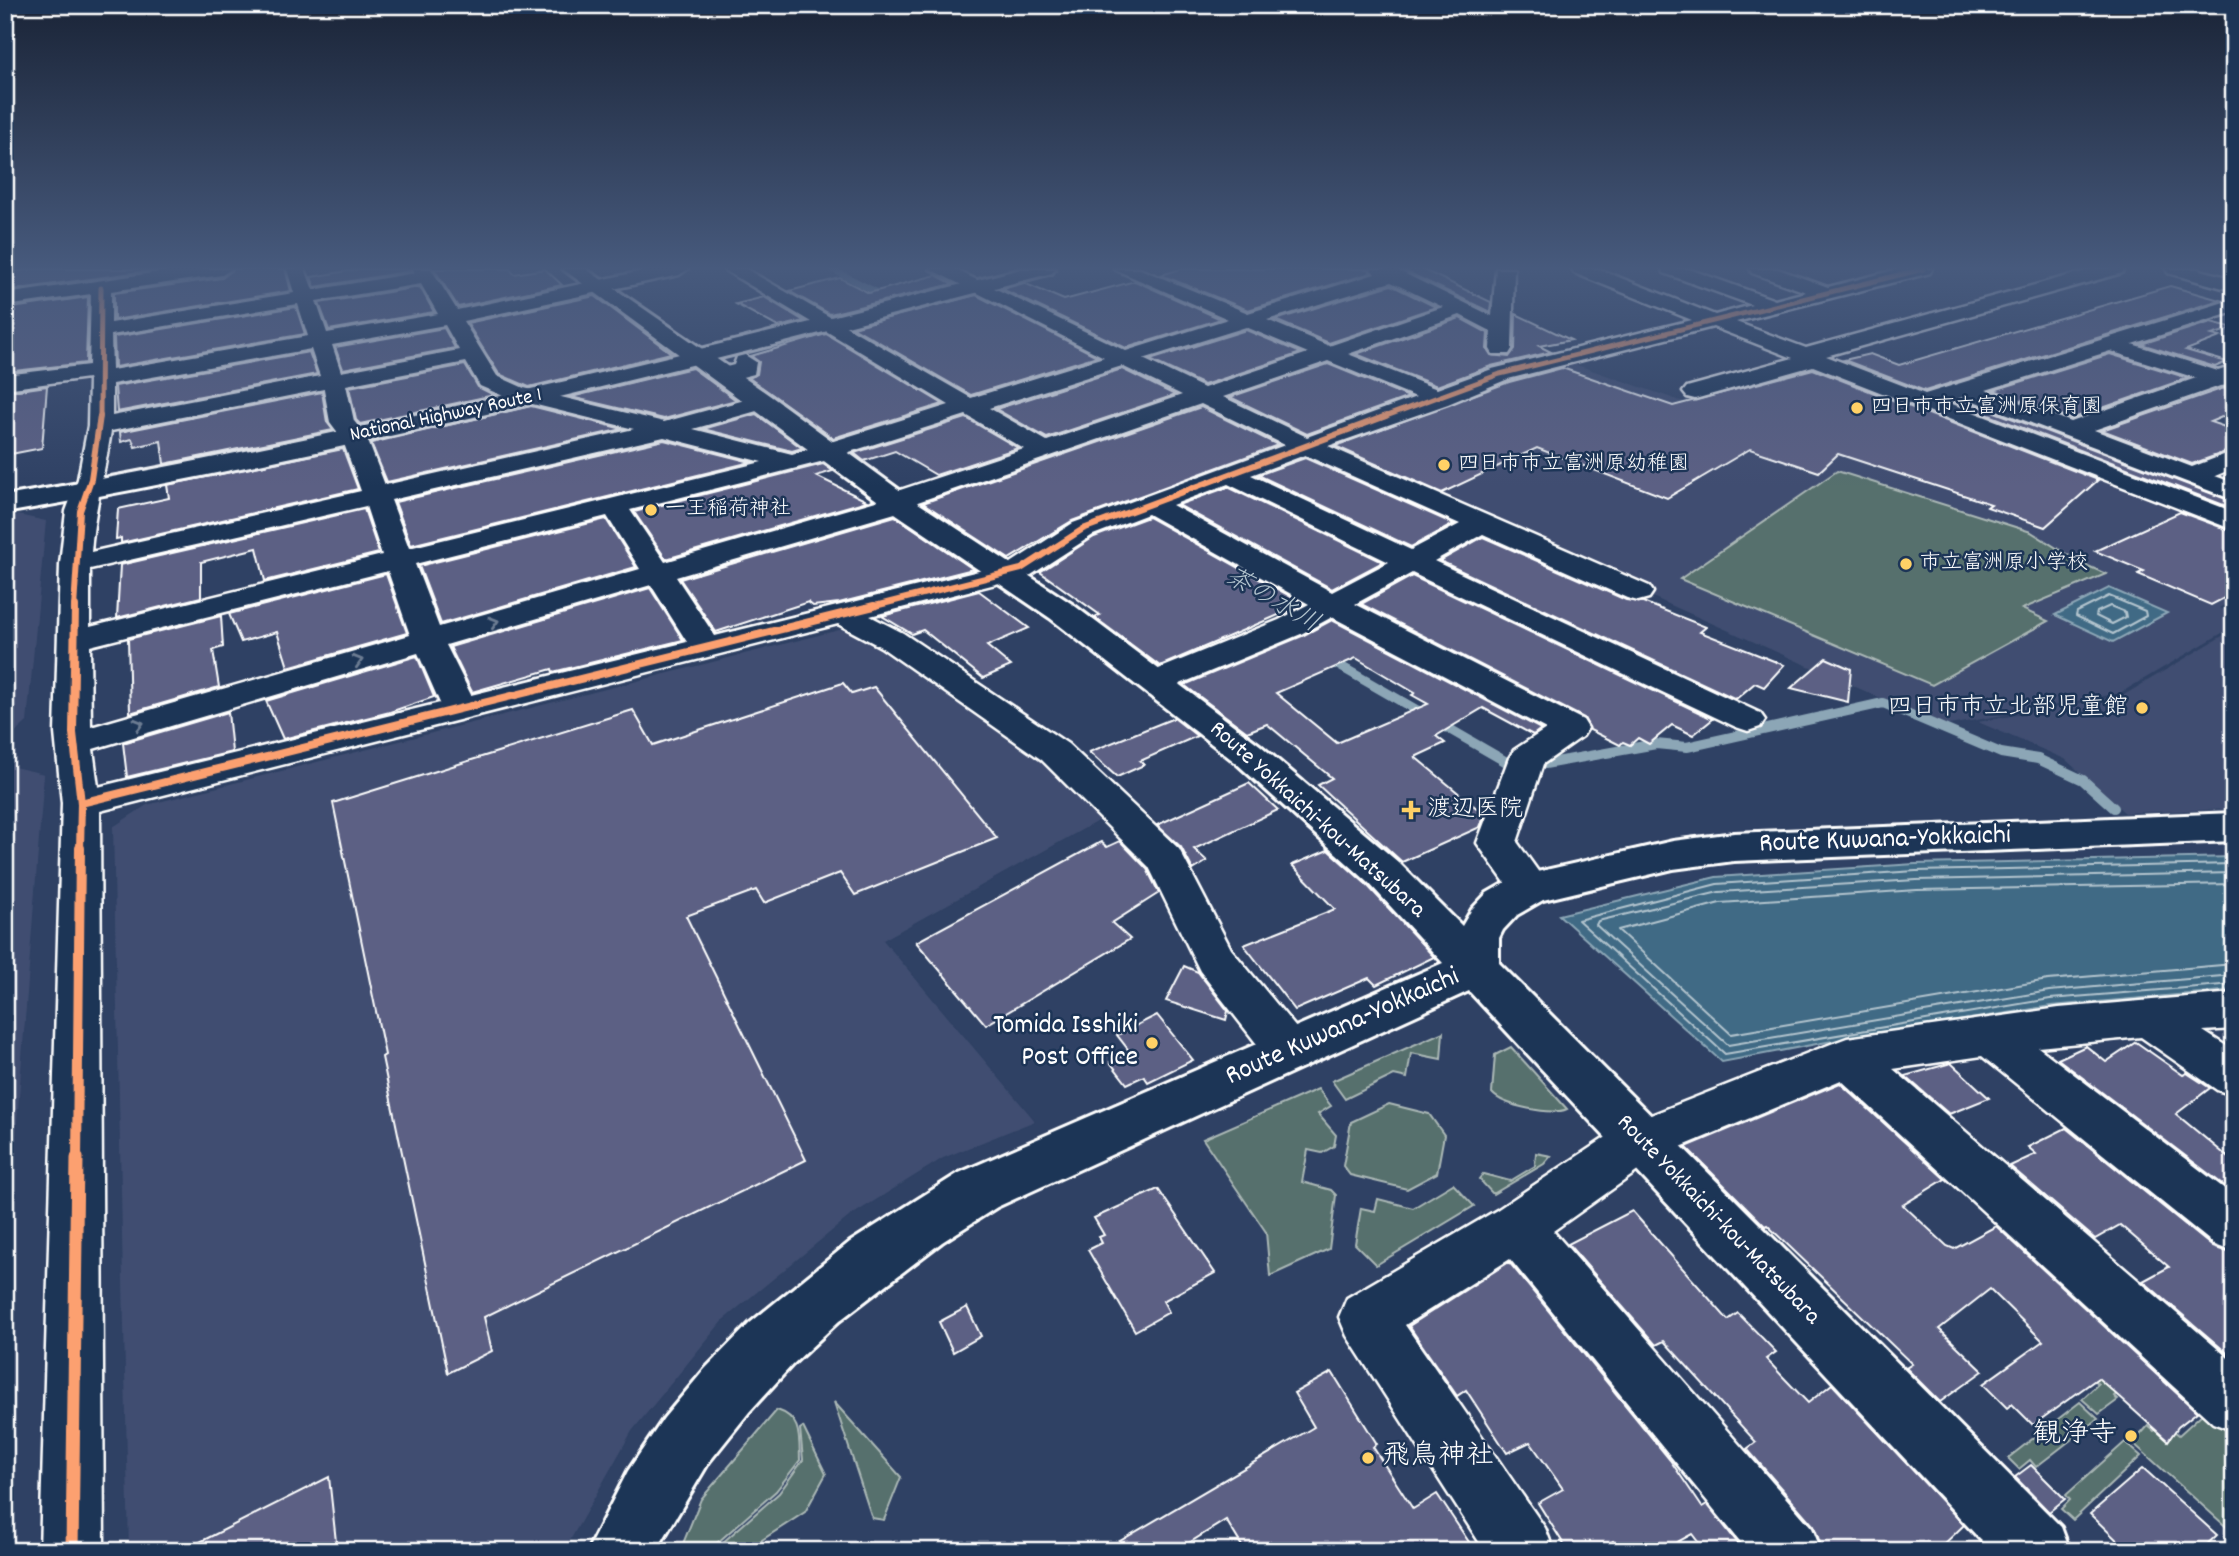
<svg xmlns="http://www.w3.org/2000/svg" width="2239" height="1556" viewBox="0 0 2239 1556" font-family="Dekko,'Klee One',sans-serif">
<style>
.built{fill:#404e71}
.green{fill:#57706d;stroke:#abb8b6;stroke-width:2}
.water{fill:#406b85;stroke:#8ca6b6;stroke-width:2}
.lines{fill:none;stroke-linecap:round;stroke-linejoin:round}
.shore{stroke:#b3c4ce;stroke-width:2}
.stream-far1{stroke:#8ca6b6;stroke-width:6}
.stream{stroke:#8ca6b6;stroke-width:10}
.building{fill:#5b6084;stroke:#fff;stroke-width:2;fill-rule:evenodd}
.minor-casing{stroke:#fff;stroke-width:5}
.major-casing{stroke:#fff;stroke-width:6}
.highway-casing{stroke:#fff;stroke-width:6}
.minor{fill:#1d3557;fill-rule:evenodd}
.major{fill:#1d3557;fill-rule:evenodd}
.highway{fill:#1d3557;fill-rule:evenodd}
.cycleway-far4-casing{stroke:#1d3557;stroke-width:8}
.cycleway-far3-casing{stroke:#1d3557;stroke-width:10}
.cycleway-far2-casing{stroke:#1d3557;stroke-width:12}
.cycleway-far1-casing{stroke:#1d3557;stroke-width:15}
.cycleway-casing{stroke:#1d3557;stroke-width:18}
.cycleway-far4{stroke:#fca06f;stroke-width:5}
.cycleway-far3{stroke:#fca06f;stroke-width:6}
.cycleway-far2{stroke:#fca06f;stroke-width:8}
.cycleway-far1{stroke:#fca06f;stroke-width:10}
.cycleway{stroke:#fca06f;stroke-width:13}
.oneway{stroke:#6c7c92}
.poi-dot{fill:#ffd166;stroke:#1d3557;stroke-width:2.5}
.labels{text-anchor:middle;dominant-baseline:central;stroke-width:5;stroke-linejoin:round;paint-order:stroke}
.far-poi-label{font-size:21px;fill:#fff;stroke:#1d3557;text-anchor:start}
.far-street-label{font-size:21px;fill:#fff;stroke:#1d3557}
.poi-label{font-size:24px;fill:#fff;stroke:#1d3557;text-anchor:end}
.street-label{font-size:24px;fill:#fff;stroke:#1d3557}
.water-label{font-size:26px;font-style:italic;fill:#b3c4ce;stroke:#1d3557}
.near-street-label{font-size:28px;fill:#fff;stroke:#1d3557}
.near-poi-label{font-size:28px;fill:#fff;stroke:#1d3557;text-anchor:end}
</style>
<rect width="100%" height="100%" fill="#2f4164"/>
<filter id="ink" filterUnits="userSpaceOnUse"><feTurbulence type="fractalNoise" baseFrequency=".0143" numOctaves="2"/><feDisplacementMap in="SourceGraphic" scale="14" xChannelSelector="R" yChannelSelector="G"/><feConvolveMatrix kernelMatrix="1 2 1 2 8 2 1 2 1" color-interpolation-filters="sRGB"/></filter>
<g filter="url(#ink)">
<g class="built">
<polygon points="1811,362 2234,529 2234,599 2219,608 2234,614 2234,626 2120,693 1944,726 1479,520 1327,447 1411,416 1507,455 1412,415 1511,378 1574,364 1689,404 1723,388"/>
<polygon points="18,515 46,521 27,722 5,742 5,517"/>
<polygon points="847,628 880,644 1053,766 1103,818 883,940 1035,1121 943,1158 850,1216 723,1320 632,1431 564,1551 129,1551 113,827 147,805"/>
<polygon points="2234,629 2234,809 2125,813 2065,759 1978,722 2124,695"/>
<polygon points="5,751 14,767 44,774 5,1277"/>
</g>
<g class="green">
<polygon points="1837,471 2031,532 2079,562 2106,574 2022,609 2048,621 1932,685 1680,579"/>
<polygon points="1443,1032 1441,1059 1411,1053 1407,1078 1394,1075 1345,1099 1332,1081"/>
<path d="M1511,1047L1567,1109C1552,1116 1503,1106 1492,1093L1495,1055Z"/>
<polygon points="1318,1089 1331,1106 1318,1114 1336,1135 1334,1146 1322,1153 1308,1150 1302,1182 1331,1190 1336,1195 1329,1249 1270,1276 1266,1232 1203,1139"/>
<polygon points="1389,1104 1429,1114 1444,1135 1437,1173 1407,1189 1350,1175 1343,1166 1351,1122"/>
<polygon points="1536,1153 1551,1156 1544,1164 1493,1194 1479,1179 1483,1174 1510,1181 1535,1166"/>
<polygon points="1453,1184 1474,1206 1376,1265 1355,1244 1361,1208 1375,1211 1378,1199 1413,1208"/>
<polygon points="2043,1334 2120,1391 2114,1396 2118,1400 2099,1414 2082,1399 2098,1384"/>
<polygon points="834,1402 901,1477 884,1520 872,1518"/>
<polygon points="2080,1402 2098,1419 2036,1467 2030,1460 2019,1469 2008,1458"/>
<polygon points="2214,1403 2234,1420 2232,1532 2133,1443 2148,1426 2154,1431 2164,1423 2179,1435"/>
<path d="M777,1410C802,1418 799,1437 800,1460L776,1491L708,1551H680L701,1499Z"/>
<polygon points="803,1427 826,1474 805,1512 745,1551 713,1551 779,1493 803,1460 800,1429"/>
<polygon points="2125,1442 2141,1456 2073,1520 2061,1509 2070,1500 2066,1495"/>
</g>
<g class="water">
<polygon points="2109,588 2167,613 2113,642 2055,615"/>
<polygon points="2234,857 2234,990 2051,1006 1827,1042 1722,1062 1559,915 1716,877 1915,864"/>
</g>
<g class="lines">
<g class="shore">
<polygon points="2109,596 2145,611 2146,616 2113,634 2076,616 2077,612"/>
<polygon points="2110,606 2125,612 2126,617 2112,624 2096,616 2097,612"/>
<polyline points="2234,864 1916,871 1717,884 1578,920 1725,1054 2050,999 2234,984"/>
<polyline points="2234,873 1916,880 1719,892 1598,921 1596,925 1728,1045 2049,991 2234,975"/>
<polyline points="2234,884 1917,890 1720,903 1618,930 1731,1034 2048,980 2234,964"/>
</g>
<polyline class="stream-far1" points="832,269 892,300"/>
<g class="stream">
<polyline points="1328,659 1517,768"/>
<polyline points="1545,764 1656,744 1687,747 1883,703 2001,753 2038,759 2083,780 2114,808"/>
</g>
</g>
<g class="building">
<polygon points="33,269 161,269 5,291 5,273"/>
<polygon points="234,269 285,269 291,291 114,320 114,293 222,278"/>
<polygon points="360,269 411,269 411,271 315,287 311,277"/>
<polygon points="434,269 510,269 514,274 545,269 562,285 458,307"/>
<polygon points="1181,269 1368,269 1371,273 1248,310 1161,275"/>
<polygon points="1401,269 1422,269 1491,302 1490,312"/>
<polygon points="936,275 953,284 830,314 789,291 840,278 869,293"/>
<polygon points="1135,281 1221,319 1126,348 1002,289 1024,283 1064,300"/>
<polygon points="1391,285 1436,307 1329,343 1275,320"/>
<polygon points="2170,286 2220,300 1925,391 1844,360 1870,354 1899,365"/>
<polygon points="420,287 434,312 329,330 319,303"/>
<polygon points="976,295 1097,356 971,395 853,327"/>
<polygon points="595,296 671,353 529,387 499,374 467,323"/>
<polygon points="88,297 86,363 5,372 5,309"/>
<polygon points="764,297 804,321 778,327 736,304"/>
<polygon points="296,307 305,334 115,367 114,337"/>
<polygon points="1516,314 1571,340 1539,346 1551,352 1491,366 1437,386 1356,354 1460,318 1488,333 1487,349 1491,355 1509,357 1515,349"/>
<polygon points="2211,322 2234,328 2212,335 2220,337 2186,350 2227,362 2215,367 2141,344"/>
<polygon points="444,328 455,348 343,369 335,347"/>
<polygon points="1246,330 1301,353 1204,385 1150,360"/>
<polygon points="826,334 943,404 833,438 749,378 757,374 759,362 751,356"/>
<polygon points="309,352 317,374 117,412 115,386"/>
<polygon points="2110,354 2188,378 2071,419 1994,390"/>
<polygon points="1328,364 1409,397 1307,434 1230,397"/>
<polygon points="465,365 478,387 494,395 360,424 356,420 349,387"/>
<polygon points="692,368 736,400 664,419 571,397"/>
<polygon points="1562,368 1673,406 1813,369 2098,480 2045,527 1987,507 1991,504 1838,454 1819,472 1750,449 1667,498 1537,448 1442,493 1335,446 1509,382"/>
<polygon points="1122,369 1175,395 1047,438 996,409"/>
<polygon points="47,386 42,448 6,455 5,392"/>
<polygon points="2234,387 2234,412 2210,422 2234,430 2234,449 2192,464 2102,430 2221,389"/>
<polygon points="322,392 327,422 333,430 164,464 161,441 135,447 132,439 121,442 120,432"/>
<polygon points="1963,400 2234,502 2234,509 1955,402"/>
<polygon points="531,406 623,429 387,482 371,443"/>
<polygon points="1201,407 1278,445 1072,521 1009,559 923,503"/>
<polygon points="756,414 802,448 792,451 703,429"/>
<polygon points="966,418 1018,448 936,475 895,451 864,461 854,453"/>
<polygon points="664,440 751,462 411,545 395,502"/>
<polygon points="343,449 358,489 121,543 121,538 116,539 118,509 169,498 167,485"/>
<polygon points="1305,458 1454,524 1411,547 1258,475"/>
<polygon points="823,464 833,471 816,476 867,501 666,559 634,512"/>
<polygon points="1228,487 1383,562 1332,589 1178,505"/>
<polygon points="364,509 379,553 265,581 257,548 201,562 201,597 117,618 120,565"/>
<polygon points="2180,512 2234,532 2234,593 2211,605 2138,574 2144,571 2095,551"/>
<polygon points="895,516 973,569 839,603 813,606 808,602 716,632 680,579"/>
<polygon points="1148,517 1304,604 1160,666 1094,617 1100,615 1040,572 1094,537"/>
<polygon points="606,519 636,567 441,624 419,566"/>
<polygon points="1483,537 1626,600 1643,602 1706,627 1700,632 1784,665 1764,687 1755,683 1736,699 1440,561"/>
<polygon points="386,574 407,633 288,667 277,632 241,642 229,614"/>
<polygon points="1412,576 1713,719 1693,735 1672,725 1649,744 1638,738 1630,745 1623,742 1620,745 1590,730 1584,718 1361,604"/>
<polygon points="650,588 683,640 553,672 552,669 472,692 450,647"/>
<polygon points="979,591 1029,628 987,646 1011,666 983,678 923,630 912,634 882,616"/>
<polygon points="221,616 223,647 213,650 219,687 130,713 128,639"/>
<path d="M1332,620L1541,729L1533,735L1483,708L1436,736L1445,743L1415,757L1485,815L1480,827L1402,862L1318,785L1332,778L1267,724L1247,732L1184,685L1302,636ZM1356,658L1415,693L1412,695L1428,704L1337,743L1276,693Z"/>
<polygon points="417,656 434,697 390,712 283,739 266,701"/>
<polygon points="1826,658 1851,669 1848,702 1791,688"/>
<polygon points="843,683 852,694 874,687 997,838 855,895 840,873 764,903 756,890 686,916 806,1160 484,1317 492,1351 448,1373 382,1057 385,1055 333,803 633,710 653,745"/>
<polygon points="228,712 232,752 127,777 123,743"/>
<polygon points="1174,718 1197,736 1140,761 1144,765 1117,777 1089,752"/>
<polygon points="1249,783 1278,810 1194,849 1207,861 1193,870 1181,847 1157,825"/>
<polygon points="1120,841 1147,869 1159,893 1112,923 1130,939 986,1025 916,942 1101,842 1107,847"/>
<polygon points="1328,850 1366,884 1434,957 1376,985 1369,978 1295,1010 1244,945 1335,909 1292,865"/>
<polygon points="1184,966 1198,972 1228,1011 1226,1020 1166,1001"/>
<polygon points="1157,1015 1193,1060 1148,1082 1144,1076 1127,1084 1110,1062 1130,1052 1117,1035"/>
<polygon points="2136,1042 2183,1075 2187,1073 2210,1088 2176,1114 2234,1162 2234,1193 2058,1059 2086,1046 2106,1062"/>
<polygon points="1951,1063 1989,1098 1949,1114 1905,1076"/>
<polygon points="1840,1083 1945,1179 1903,1205 1947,1246 1954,1249 1996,1226 2197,1412 2178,1427 2168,1441 2098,1378 2033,1425 2012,1404 2007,1408 1983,1384 2043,1341 1990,1289 1939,1329 1983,1371 1940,1402 1906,1368 1912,1364 1767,1225 1765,1226 1686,1147"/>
<polygon points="2066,1128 2213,1247 2234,1254 2234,1359 2143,1281 2169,1267 2120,1225 2095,1239 2010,1166 2036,1154 2028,1147"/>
<polygon points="1158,1189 1215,1273 1163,1301 1169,1312 1135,1331 1088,1250 1102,1243 1099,1237 1104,1235 1094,1218"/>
<polygon points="1632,1211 1728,1320 1738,1313 1776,1352 1766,1359 1808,1403 1832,1384 1964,1525 1937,1551 1823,1551 1814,1526 1747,1449 1756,1442 1664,1341 1656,1345 1568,1244"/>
<polygon points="1509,1262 1670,1460 1702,1507 1707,1504 1744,1551 1705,1551 1692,1534 1661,1551 1620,1551 1613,1541 1595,1551 1568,1551 1538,1503 1563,1489 1530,1442 1507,1453 1466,1390 1457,1396 1409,1326"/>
<polygon points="967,1307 981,1336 953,1352 939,1322"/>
<polygon points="1332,1372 1377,1444 1373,1447 1413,1509 1437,1494 1475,1551 1245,1551 1226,1520 1176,1551 1103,1551 1314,1427 1294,1393"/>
<polygon points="2031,1465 2065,1499 2049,1512 2015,1477"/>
<polygon points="2143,1468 2217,1535 2200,1551 2128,1551 2090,1514"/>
<polygon points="329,1477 337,1551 182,1551"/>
</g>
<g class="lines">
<g class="minor-casing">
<g id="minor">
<path d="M181,269H231L222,275L111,291V323L294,293L287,269H305L313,290L415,273L413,269H431L457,310L652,269H688L679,275L463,321L497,376L524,388L664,422L763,395L771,397L775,402L771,407L693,429L792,454L949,405L723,269H746L971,398L1104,357L930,269H954L1126,351L1228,319L1114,269H1140L1248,313L1375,274L1371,269H1395L1492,316L1496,269H1514L1512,349L1509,354H1493L1490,349L1491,331L1460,315L1348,354L1437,389L1492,369L1692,320L1574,273L1572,269H1598L1715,315L1752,305L1664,273L1662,269H1689L1775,300L1806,292L1752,273L1750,269H1778L1828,287L1899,269H1932L1930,273L1736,322L1806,348L2093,269H2124L2122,273L1826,356L1925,394L2234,299V312L2132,344L2218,371L2234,366L2232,385L2220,386L2094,430L2192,467L2234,451V468L2215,476L2234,483V500L1963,397L1947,402L2234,512V530L1813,366L1695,399L1687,397L1683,392L1687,387L1793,358L1713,327L1508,379L1448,404L1328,446L1649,586L1653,592L1649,598L1638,601L1627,598L1483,534L1434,561L1760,713L1765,720L1760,727L1748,731L1736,727L1412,573L1355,604L1583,720L1588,728L1583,736L1543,764L1517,842L1550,888L1544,898L1530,902L1516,898L1477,843L1509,758L1514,750L1546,729L1332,617L1301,634L1168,689L1156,692L1144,689L1139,682L1144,675L1279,620L1309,604L1148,514L1093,535L1031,575L870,616L903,633L1068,744L1179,849L1231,949L1306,1040L1313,1053L1306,1066L1290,1072L1274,1066L1200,971L1149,867L1042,760L881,647L838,624L100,811L104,1551H40L62,803L55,733L60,564L66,511L78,479L88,426L89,381L88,378L5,389V375L89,365L91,294L5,306V294ZM1391,282L1443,307L1329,346L1267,320ZM421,284L438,314L327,333L316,301ZM298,304L308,336L112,370L111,335ZM445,325L459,350L341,372L332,345ZM1246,327L1308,353L1204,388L1143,359ZM311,349L320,376L112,416V384ZM2110,351L2196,378L2071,422L1986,390ZM1328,361L1416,397L1307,437L1223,397ZM466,362L480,386L508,398L634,429L385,485L366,436L354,421L346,385ZM1122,366L1182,395L1047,441L989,408ZM324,389L330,422L342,438L361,491L91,552C94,510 105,472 111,431ZM1201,404L1285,445L1073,523L1011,563L715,636L676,577L909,509L912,504ZM966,415L1024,449L885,495L883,499L665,562L630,510L840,457L843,454ZM664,437L762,462L409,548L391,500ZM1305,455L1460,524L1411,550L1251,475ZM1228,484L1389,562L1332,592L1172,505ZM366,506L382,555L90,627V569ZM607,516L640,569L439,627L415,564ZM388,571L410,635L91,727L90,646ZM651,585L687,642L471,695L446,645ZM418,653L440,703L98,787L93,749Z"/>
<polygon points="2166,269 2197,269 2234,279 2234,291 2168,273"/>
<polygon points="745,355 756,362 754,374 723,382 715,380 712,375 715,370 734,365 737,357"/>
<polygon points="2234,993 2234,1029 2203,1031 2234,1051 2234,1095 2217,1090 2141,1037 2038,1047 2234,1196 2234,1252 2215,1245 1982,1056 1893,1069 2234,1363 2234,1431 2213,1423 1841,1080 1659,1156 1553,1231 1812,1528 1821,1551 1748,1551 1510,1259 1405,1325 1545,1528 1554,1551 1485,1551 1347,1336 1339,1317 1347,1298 1497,1210 1623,1126 1831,1044 1847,1038 2059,1008"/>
</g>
</g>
<g class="major-casing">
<polygon id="major" points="563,269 586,269 772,397 909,497 1072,604 1261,746 1398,862 1462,926 1472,909 1487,893 1515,877 1673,841 1734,833 2234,813 2234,841 1734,861 1673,869 1543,900 1517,915 1503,930 1499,938 1499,963 2061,1527 2070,1551 1991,1551 1469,991 997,1207 942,1242 839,1321 792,1365 749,1412 709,1462 656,1551 587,1551 628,1471 664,1418 705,1369 750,1323 850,1242 959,1173 1443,963 1368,882 1235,762 1050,618 889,509"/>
</g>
<g class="highway-casing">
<path id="highway" d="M1021,269H1055L1052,273C705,364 358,451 5,513V496C348,437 684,355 1021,269Z"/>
</g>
<use href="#minor" class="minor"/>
<use href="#major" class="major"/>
<use href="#highway" class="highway"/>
<g class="cycleway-far4-casing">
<g id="cycleway-far4">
<polyline points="100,418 101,288"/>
<polyline points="1381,418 1500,374 1923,269"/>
</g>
</g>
<g class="cycleway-far3-casing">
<g id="cycleway-far3">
<polyline points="74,608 80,511 91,479 100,416"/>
<polyline points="867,608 1021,569 1083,529 1386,416"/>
</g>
</g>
<g class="cycleway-far2-casing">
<g id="cycleway-far2">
<polyline points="75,606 73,733 81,803 80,850"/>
<polyline points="81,803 874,606"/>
</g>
</g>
<g class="cycleway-far1-casing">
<polyline id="cycleway-far1" points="77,1160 80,848"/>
</g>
<g class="cycleway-casing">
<polyline id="cycleway" points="72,1551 77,1158"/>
</g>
<use href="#cycleway-far4" class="cycleway-far4"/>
<use href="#cycleway-far3" class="cycleway-far3"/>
<use href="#cycleway-far2" class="cycleway-far2"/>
<use href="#cycleway-far1" class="cycleway-far1"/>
<use href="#cycleway" class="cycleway"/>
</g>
<defs><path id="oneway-chevron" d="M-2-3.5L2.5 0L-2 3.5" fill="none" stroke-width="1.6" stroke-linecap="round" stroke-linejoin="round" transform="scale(1.75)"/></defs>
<g class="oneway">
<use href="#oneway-chevron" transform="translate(494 622) rotate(-16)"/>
<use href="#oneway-chevron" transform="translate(358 661) rotate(-16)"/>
<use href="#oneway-chevron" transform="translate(139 724) rotate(-16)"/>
</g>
</g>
<linearGradient id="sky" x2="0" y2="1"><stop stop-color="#1a2437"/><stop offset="0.55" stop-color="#475a7d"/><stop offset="1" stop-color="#475a7d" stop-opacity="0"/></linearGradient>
<rect width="2239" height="487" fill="url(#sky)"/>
<g class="poi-dot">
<circle cx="1857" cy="408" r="7"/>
<circle cx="1444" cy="465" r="7"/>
<circle cx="651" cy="510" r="7"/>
<circle cx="1906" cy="564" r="7"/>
<circle cx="2142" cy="708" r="7"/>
<path d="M1407.5 799.5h7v7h7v7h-7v7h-7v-7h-7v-7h7z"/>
<circle cx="1152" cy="1043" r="7"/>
<circle cx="2131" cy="1436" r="7"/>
<circle cx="1368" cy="1458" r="7"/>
</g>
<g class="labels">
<g class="far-poi-label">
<text x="1871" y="408">四日市市立富洲原保育園</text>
<text x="1458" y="465">四日市市立富洲原幼稚園</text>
<text x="665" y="510">一王稲荷神社</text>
<text x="1920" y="564">市立富洲原小学校</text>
</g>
<g class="far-street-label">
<text transform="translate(446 416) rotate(-12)">National Highway Route 1</text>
</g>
<g class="poi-label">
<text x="2128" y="708">四日市市立北部児童館</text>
<text x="1427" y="810" text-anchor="start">渡辺医院</text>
</g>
<g class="street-label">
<text transform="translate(1317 820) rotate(42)">Route Yokkaichi-kou-Matsubara</text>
<text transform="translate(1718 1220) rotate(46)">Route Yokkaichi-kou-Matsubara</text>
</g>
<g class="water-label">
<text transform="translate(1272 601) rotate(30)">茶の水川</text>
</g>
<g class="near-street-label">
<text transform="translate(1885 841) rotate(-2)">Route Kuwana-Yokkaichi</text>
<text transform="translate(1343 1028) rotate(-24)">Route Kuwana-Yokkaichi</text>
</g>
<g class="near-poi-label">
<text x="1138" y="1027">Tomida Isshiki<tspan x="1138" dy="32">Post Office</tspan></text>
<text x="2117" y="1436">観浄寺</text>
<text x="1382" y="1458" text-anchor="start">飛鳥神社</text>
</g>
</g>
<rect width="2239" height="1556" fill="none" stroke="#1d3557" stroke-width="28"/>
<rect x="14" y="14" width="2211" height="1528" fill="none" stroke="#fff" stroke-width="2.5" filter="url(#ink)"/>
</svg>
